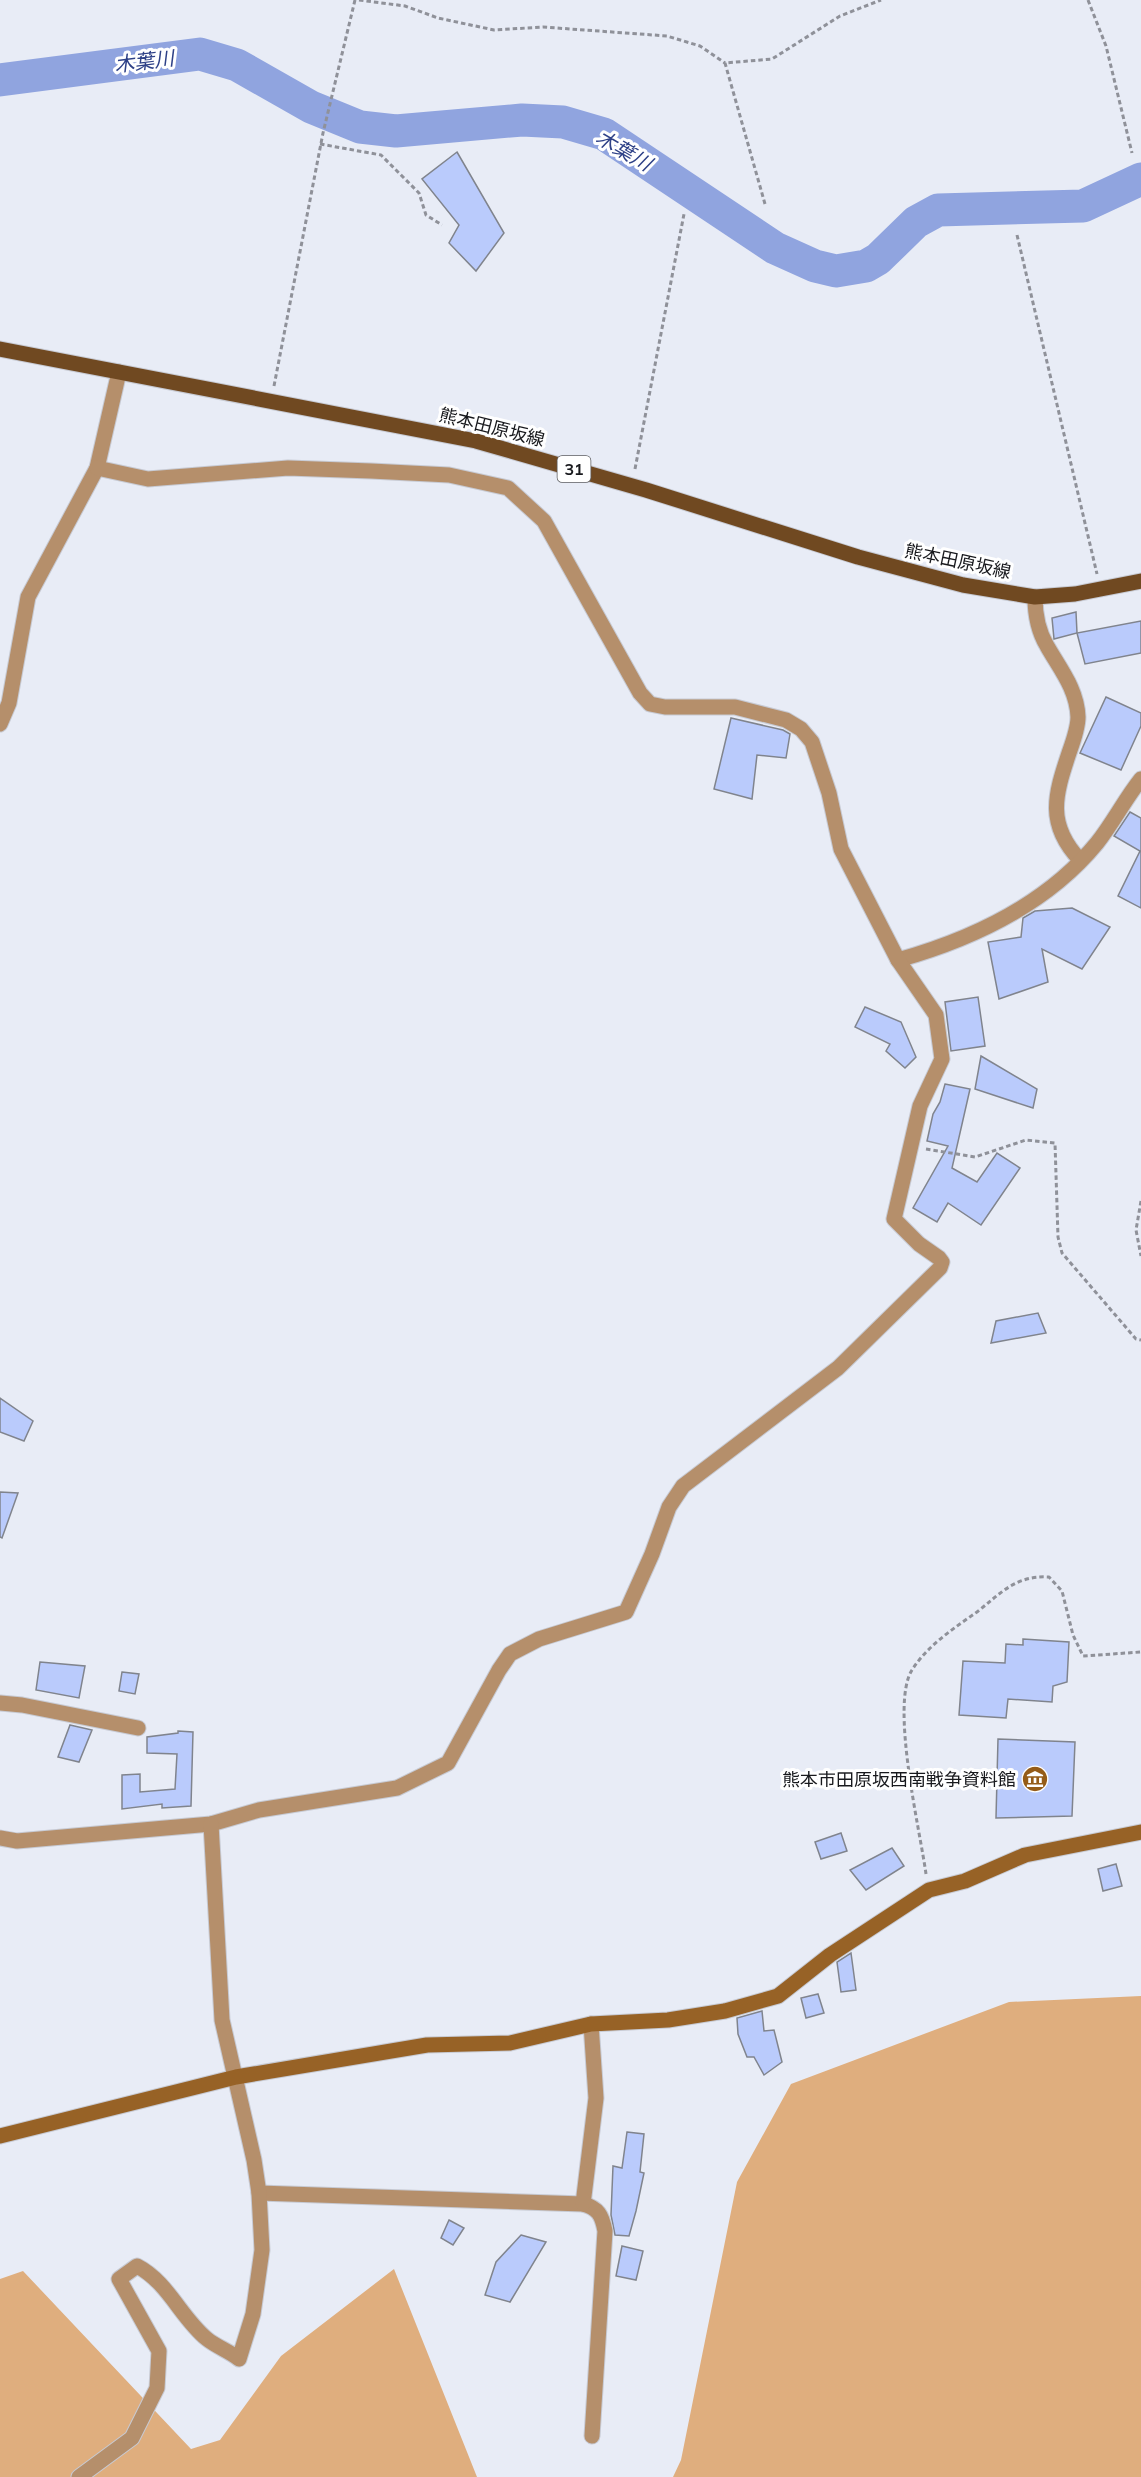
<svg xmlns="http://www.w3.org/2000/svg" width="1141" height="2477" viewBox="0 0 1141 2477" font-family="Mulish,'Noto Sans JP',sans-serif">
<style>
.green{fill:#dfae7e}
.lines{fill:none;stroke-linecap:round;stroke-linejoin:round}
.river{stroke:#90a4df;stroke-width:33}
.building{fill:#bacbfc;stroke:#80848d;stroke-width:1.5}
.street-casing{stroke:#c7cad3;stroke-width:17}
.secondary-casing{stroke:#c7cad3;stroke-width:17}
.primary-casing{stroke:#c7cad3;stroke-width:17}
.path{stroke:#8f9199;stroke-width:3;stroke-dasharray:4.5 3;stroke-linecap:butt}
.street{stroke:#b58f6b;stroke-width:15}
.secondary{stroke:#976226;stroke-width:15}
.primary{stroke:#704921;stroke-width:15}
.labels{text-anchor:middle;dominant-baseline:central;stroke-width:6;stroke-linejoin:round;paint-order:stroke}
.shield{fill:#fff;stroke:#5d5e61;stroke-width:1.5}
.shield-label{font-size:16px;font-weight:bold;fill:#18191d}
.street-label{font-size:18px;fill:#18191d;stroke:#fff}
.poi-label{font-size:18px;fill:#18191d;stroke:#fff;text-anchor:end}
.water-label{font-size:20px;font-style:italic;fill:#2e4187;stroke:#fff}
</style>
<rect width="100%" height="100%" fill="#e8ecf6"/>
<g class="green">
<polygon points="1141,1996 1141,2477 673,2477 681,2460 737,2182 791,2084 1009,2002"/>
<polygon points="394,2269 477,2477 0,2477 0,2279 23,2271 191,2449 220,2440 281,2356"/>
</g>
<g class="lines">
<polyline class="river" points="0,80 200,54 237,65 311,107 360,127 396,131 522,120 563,122 604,134 775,248 815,266 836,271 866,266 878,259 916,222 938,210 1083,206 1141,179"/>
</g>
<g class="building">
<polygon points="457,152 504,233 476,271 449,243 459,225 422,179"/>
<polygon points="1076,612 1077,633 1054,639 1052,618"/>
<polygon points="1141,621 1141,653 1085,664 1077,633"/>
<polygon points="1106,697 1141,713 1141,726 1121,770 1080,753"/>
<polygon points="731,718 783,730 790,734 786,758 757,755 752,799 714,789"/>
<polygon points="1130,812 1141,818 1141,908 1118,896 1140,851 1114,836"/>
<polygon points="1072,908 1110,927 1082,969 1042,949 1048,982 999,999 988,942 1021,937 1023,918 1035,911"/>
<polygon points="978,997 985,1046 951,1051 945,1002"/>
<polygon points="865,1007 901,1022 916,1057 905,1068 886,1051 890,1044 855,1027"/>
<polygon points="981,1056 1037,1089 1033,1108 975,1089"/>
<polygon points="945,1084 970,1089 952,1168 977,1182 997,1153 1020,1168 981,1225 948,1203 937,1222 913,1208 948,1146 927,1141 933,1114 940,1102"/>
<polygon points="1038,1313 1046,1333 991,1343 996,1321"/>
<polygon points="0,1398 33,1421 24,1441 0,1432"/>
<polygon points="0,1492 18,1493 2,1538 0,1537"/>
<polygon points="1023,1639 1069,1642 1067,1682 1053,1686 1052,1702 1008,1699 1006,1718 959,1715 963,1661 1005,1663 1006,1644 1023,1645"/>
<polygon points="40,1662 85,1666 79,1698 36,1690"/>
<polygon points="122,1672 139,1674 135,1694 119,1691"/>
<polygon points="70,1725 92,1730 79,1762 58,1757"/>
<polygon points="178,1731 193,1732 191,1806 162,1808 162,1804 122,1809 122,1775 140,1774 140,1792 175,1789 177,1754 147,1753 147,1737 178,1733"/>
<polygon points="998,1739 1075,1742 1072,1816 996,1818"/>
<polygon points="841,1833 847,1851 821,1859 815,1842"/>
<polygon points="892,1848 904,1866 866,1890 850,1870"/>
<polygon points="1116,1864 1122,1886 1103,1891 1098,1869"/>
<polygon points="851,1953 856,1990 841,1992 837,1962"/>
<polygon points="818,1994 824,2013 806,2018 801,1998"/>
<polygon points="762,2011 764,2031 774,2030 782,2062 764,2075 754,2057 747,2057 738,2034 737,2018"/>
<polygon points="627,2132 644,2134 640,2172 644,2173 636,2211 629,2236 615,2235 611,2215 613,2166 622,2168"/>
<polygon points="449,2220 464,2228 453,2245 441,2238"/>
<polygon points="521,2235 546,2242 510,2302 485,2295 496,2262"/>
<polygon points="622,2246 643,2251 636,2280 616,2276"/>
</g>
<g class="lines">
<g class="street-casing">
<g id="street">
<path d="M1035,597C1035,613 1038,631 1047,646C1060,669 1077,689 1078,717C1078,728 1073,742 1069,753C1055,795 1046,824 1080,860"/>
<polyline points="0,724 9,703 28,597 97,468 119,372"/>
<path d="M898,960C973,939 1047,904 1097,843C1113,823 1125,799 1141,779"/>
<polyline points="0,1703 22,1705 138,1728"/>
<polyline points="0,1838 17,1841 211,1824 259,1810 397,1788 448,1763 499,1670 510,1654 539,1639 626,1612 652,1554 669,1507 683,1486 838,1368 940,1268 942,1262 939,1258 919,1244 894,1219 920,1106 942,1059 936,1015 898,960 841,849 829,793 812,742 801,729 786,720 735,707 665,707 650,704 640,693 544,521 508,488 449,475 371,471 288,468 148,479 97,468"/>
<path d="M259,2193L583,2204C598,2208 602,2215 605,2231L592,2436"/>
<polyline points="583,2204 596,2098 591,2024"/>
<path d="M79,2477L132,2438L157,2388L159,2351L119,2279L137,2266C168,2282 181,2318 207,2339C217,2347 229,2351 239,2359L253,2314L262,2250L259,2193L254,2160L222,2020L211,1824"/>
</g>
</g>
<g class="secondary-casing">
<polyline id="secondary" points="0,2136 236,2077 427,2045 510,2043 591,2024 668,2020 725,2011 778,1996 830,1955 929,1890 965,1881 1025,1855 1141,1832"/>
</g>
<g class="primary-casing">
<polyline id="primary" points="0,349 476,441 646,490 858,557 963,585 1035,597 1075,594 1141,581"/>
</g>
<g class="path">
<polyline points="359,0 405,6 438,18 494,30 543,27 667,36 700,46 725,63"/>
<polyline points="1088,0 1106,46 1132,153"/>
<polyline points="320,144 381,155 419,193 426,215 442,225"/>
<polyline points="765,204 725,63 772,59 840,16 881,0"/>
<polyline points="1017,235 1097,574"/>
<polyline points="274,386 323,133 355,0"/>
<polyline points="635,469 684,214"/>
<polyline points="926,1149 975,1157 1026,1140 1055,1143 1058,1237 1062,1253 1136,1339 1141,1340"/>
<polyline points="1141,1201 1136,1230 1141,1256"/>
<path d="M926,1874C920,1830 890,1705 912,1670C927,1646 954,1628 977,1612C1001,1593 1016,1575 1049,1577L1062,1591L1073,1635L1083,1656L1141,1652"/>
</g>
<use href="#street" class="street"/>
<use href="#secondary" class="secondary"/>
<use href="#primary" class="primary"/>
</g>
<defs>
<g id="museum-disc" transform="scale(1.35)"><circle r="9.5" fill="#955c18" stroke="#fff"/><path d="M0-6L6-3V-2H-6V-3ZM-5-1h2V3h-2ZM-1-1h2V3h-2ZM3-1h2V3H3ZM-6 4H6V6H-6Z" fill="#fff"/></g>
</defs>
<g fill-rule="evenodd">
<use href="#museum-disc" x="1035" y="1779"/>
</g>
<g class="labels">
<rect class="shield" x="557.5" y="456" width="33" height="26" rx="4.5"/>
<g class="shield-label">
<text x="574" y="469">31</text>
</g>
<g class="street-label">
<text transform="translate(492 427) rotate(14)">熊本田原坂線</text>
<text transform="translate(958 561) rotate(12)">熊本田原坂線</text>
</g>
<g class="poi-label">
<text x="1016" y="1779">熊本市田原坂西南戦争資料館</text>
</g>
<g class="water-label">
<text transform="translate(144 61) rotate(-7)">木葉川</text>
<text transform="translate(624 150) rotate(30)">木葉川</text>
</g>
</g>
</svg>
